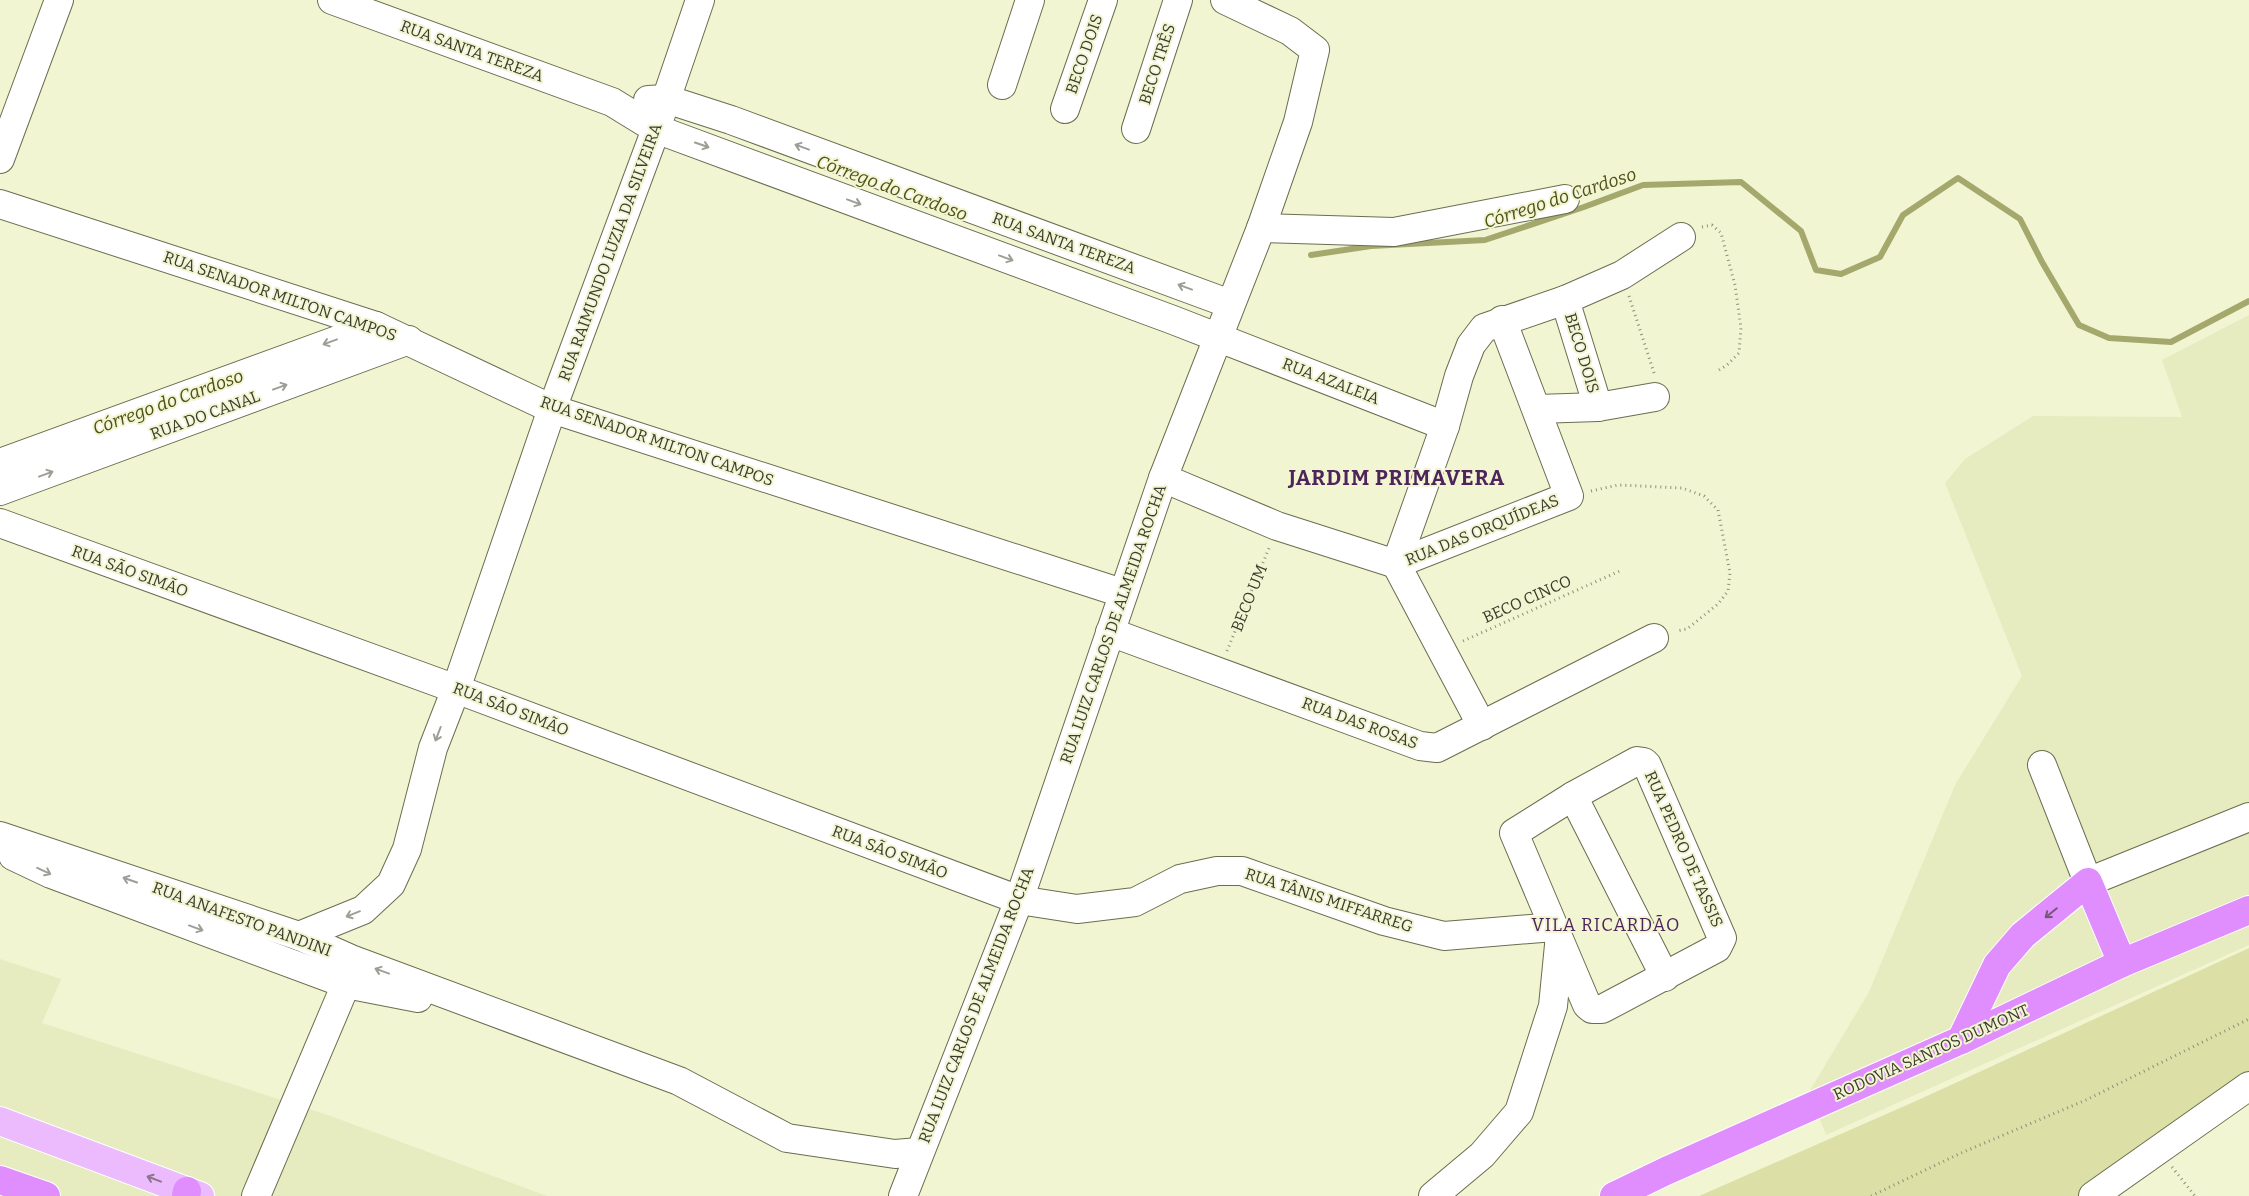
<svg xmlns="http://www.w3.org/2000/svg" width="2249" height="1196" viewBox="0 0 2249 1196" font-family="Bitter,serif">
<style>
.built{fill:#e7ebc0}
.park{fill:#dce0a7}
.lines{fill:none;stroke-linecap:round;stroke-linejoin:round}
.stream{stroke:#a4a86c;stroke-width:6}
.minor-casing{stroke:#6b6d4f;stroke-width:30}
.major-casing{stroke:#fff;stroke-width:30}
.highway-casing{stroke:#fff;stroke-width:30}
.path{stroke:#8e9078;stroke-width:3;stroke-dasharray:1 4;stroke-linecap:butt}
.minor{stroke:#fff;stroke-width:28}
.major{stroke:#ecbbfe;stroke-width:28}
.highway{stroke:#e08dfd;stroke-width:28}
.oneway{stroke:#9d9e96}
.oneway2{stroke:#755876}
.oneway3{stroke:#8b758c}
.labels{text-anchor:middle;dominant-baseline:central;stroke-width:4;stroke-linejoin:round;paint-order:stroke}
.street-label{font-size:16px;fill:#3b3c2e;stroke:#f2f5d2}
.water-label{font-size:18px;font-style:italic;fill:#4f5116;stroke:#f2f5d2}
.neighbourhood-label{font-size:18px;letter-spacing:1px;fill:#4d255a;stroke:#f2f5d2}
.district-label{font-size:21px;font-weight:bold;letter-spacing:1px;fill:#4d255a;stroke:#f2f5d2}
</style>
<rect width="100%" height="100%" fill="#f2f5d2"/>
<g class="built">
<polygon points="2249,315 2249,945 1826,1135 1809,1092 1869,992 1955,785 2022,676 1945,483 1965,459 2033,416 2182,417 2162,360"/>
<polygon points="0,959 61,979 42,1023 325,1114 547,1196 0,1196"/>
</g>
<polygon class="park" points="2249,948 2249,1081 2084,1196 1699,1196 1916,1101"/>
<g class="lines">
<polyline class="stream" points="1311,255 1371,246 1485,240 1584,207 1643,185 1741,182 1801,231 1816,270 1841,274 1880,257 1903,215 1958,178 2020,219 2042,262 2079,325 2109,338 2171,342 2249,301"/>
<g class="minor-casing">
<g id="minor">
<polyline points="332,0 612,102 656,129 1173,320 1445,426"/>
<polyline points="1002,85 1030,0"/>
<polyline points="648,100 666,99 731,120 1230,304"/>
<polyline points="1065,109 1103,0"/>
<polyline points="1136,129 1178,0"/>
<polyline points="0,159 59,0"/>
<polyline points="0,204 376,326 552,409 1122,593"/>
<polyline points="1261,228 1394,232 1565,199"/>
<polyline points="1565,300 1598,407"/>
<polyline points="1537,409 1598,407 1655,397"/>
<polyline points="0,463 376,326"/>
<polyline points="1163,478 1277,526 1396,564 1569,496 1502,320"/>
<polyline points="0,491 409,340"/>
<polyline points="0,523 456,689 1019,900 1077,909 1135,902 1180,879 1217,871 1242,871 1384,921 1444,936 1554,927"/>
<polyline points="1110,632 1420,746 1437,748 1654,638"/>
<polyline points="1482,726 1396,564 1445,426 1459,376 1471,345 1484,328 1565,300 1622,275 1681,237"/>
<polygon points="1637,761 1644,762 1647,765 1722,938 1717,948 1602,1009 1592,1009 1587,1005 1514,833 1573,796"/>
<polyline points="2042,765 2088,882 2249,817"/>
<polyline points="1573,796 1665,977"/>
<polyline points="0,836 299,936 351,959 679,1081 787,1138 895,1154 919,1152"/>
<polyline points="13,856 51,874 346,984 418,998"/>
<polyline points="299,936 363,910 391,884 407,849 433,748 456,689 552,409 656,129 700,0"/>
<polyline points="256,1196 346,984"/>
<polyline points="903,1196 1019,900 1163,478 1261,228 1298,122 1315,50 1290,31 1225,0"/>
<polyline points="1433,1196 1482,1155 1519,1112 1553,1006 1559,945"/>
<polyline points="2093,1196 2249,1086"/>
</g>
</g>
<g class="major-casing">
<polyline id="major" points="0,1121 200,1196"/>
</g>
<g class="highway-casing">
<g id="highway">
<polyline points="1961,1040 1997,965 2023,935 2088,882 2122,963"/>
<polyline points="0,1180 46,1196"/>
<polyline points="186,1196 187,1191"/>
<polyline points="1614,1196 1666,1171 1961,1040 2122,963 2249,910"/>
</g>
</g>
<g class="path">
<polyline points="1702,227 1712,225 1721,233 1735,285 1741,328 1739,353 1727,365 1716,372"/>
<polyline points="1629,296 1655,376"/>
<polyline points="1591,491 1618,485 1682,488 1704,496 1718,510 1730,573 1728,591 1718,604 1687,629 1677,631"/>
<polyline points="1463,641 1622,570"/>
<polyline points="1227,651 1269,548"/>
<polyline points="2172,1167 2195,1196"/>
<polyline points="1871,1196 1961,1153 2086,1100 2249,1019"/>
</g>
<use href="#minor" class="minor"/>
<use href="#major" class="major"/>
<use href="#highway" class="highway"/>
</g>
<defs><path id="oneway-shaft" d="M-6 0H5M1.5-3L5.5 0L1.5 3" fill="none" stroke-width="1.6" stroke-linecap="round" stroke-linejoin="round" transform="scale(1.25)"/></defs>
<g class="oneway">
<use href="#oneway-shaft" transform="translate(702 145) rotate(19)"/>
<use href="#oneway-shaft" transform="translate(802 147) rotate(-160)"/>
<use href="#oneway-shaft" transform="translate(854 202) rotate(20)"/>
<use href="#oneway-shaft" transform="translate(1006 258) rotate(20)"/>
<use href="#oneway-shaft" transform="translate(1185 287) rotate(-160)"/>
<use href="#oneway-shaft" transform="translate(330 342) rotate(160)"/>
<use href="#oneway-shaft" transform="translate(280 387) rotate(-20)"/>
<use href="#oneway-shaft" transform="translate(46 474) rotate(-20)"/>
<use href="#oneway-shaft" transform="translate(438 734) rotate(111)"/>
<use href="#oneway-shaft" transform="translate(44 871) rotate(25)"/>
<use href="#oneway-shaft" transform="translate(130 880) rotate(-161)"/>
<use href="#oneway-shaft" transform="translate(353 914) rotate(158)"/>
<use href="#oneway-shaft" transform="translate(196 928) rotate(20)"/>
<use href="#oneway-shaft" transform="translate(382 971) rotate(-160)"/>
</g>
<use class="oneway2" href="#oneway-shaft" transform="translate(2051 913) rotate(141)"/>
<use class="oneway3" href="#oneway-shaft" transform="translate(154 1179) rotate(-159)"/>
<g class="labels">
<g class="street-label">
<text transform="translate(472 51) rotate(20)">RUA SANTA TEREZA</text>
<text transform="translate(1084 54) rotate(-71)">BECO DOIS</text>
<text transform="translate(1157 64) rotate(-72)">BECO TRÊS</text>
<text transform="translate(1064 243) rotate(20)">RUA SANTA TEREZA</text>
<text transform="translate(610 252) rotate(-70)">RUA RAIMUNDO LUZIA DA SILVEIRA</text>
<text transform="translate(280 296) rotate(19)">RUA SENADOR MILTON CAMPOS</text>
<text transform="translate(1582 353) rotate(73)">BECO DOIS</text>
<text transform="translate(1331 381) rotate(21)">RUA AZALEIA</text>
<text transform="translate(205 415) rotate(-20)">RUA DO CANAL</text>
<text transform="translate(657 441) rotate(19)">RUA SENADOR MILTON CAMPOS</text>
<text transform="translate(1482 530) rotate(-22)">RUA DAS ORQUÍDEAS</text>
<text transform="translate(130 571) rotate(20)">RUA SÃO SIMÃO</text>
<text transform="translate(1249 598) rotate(-68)">BECO UM</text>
<text transform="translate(1527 599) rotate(-24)">BECO CINCO</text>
<text transform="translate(1113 624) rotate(-71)">RUA LUIZ CARLOS DE ALMEIDA ROCHA</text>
<text transform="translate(511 709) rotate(21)">RUA SÃO SIMÃO</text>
<text transform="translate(1360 723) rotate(20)">RUA DAS ROSAS</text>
<text transform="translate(1684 849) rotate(66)">RUA PEDRO DE TASSIS</text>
<text transform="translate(890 852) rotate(21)">RUA SÃO SIMÃO</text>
<text transform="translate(1329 900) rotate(18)">RUA TÂNIS MIFFARREG</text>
<text transform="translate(242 919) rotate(20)">RUA ANAFESTO PANDINI</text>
<text transform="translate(976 1005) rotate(-69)">RUA LUIZ CARLOS DE ALMEIDA ROCHA</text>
<text transform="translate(1931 1052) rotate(-24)">RODOVIA SANTOS DUMONT</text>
</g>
<g class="water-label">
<text transform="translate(892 188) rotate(20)">Córrego do Cardoso</text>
<text transform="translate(1560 198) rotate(-18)">Córrego do Cardoso</text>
<text transform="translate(168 402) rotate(-20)">Córrego do Cardoso</text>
</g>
<g class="neighbourhood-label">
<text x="1606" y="925">VILA RICARDÃO</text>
</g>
<g class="district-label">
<text x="1397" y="478">JARDIM PRIMAVERA</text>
</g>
</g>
</svg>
